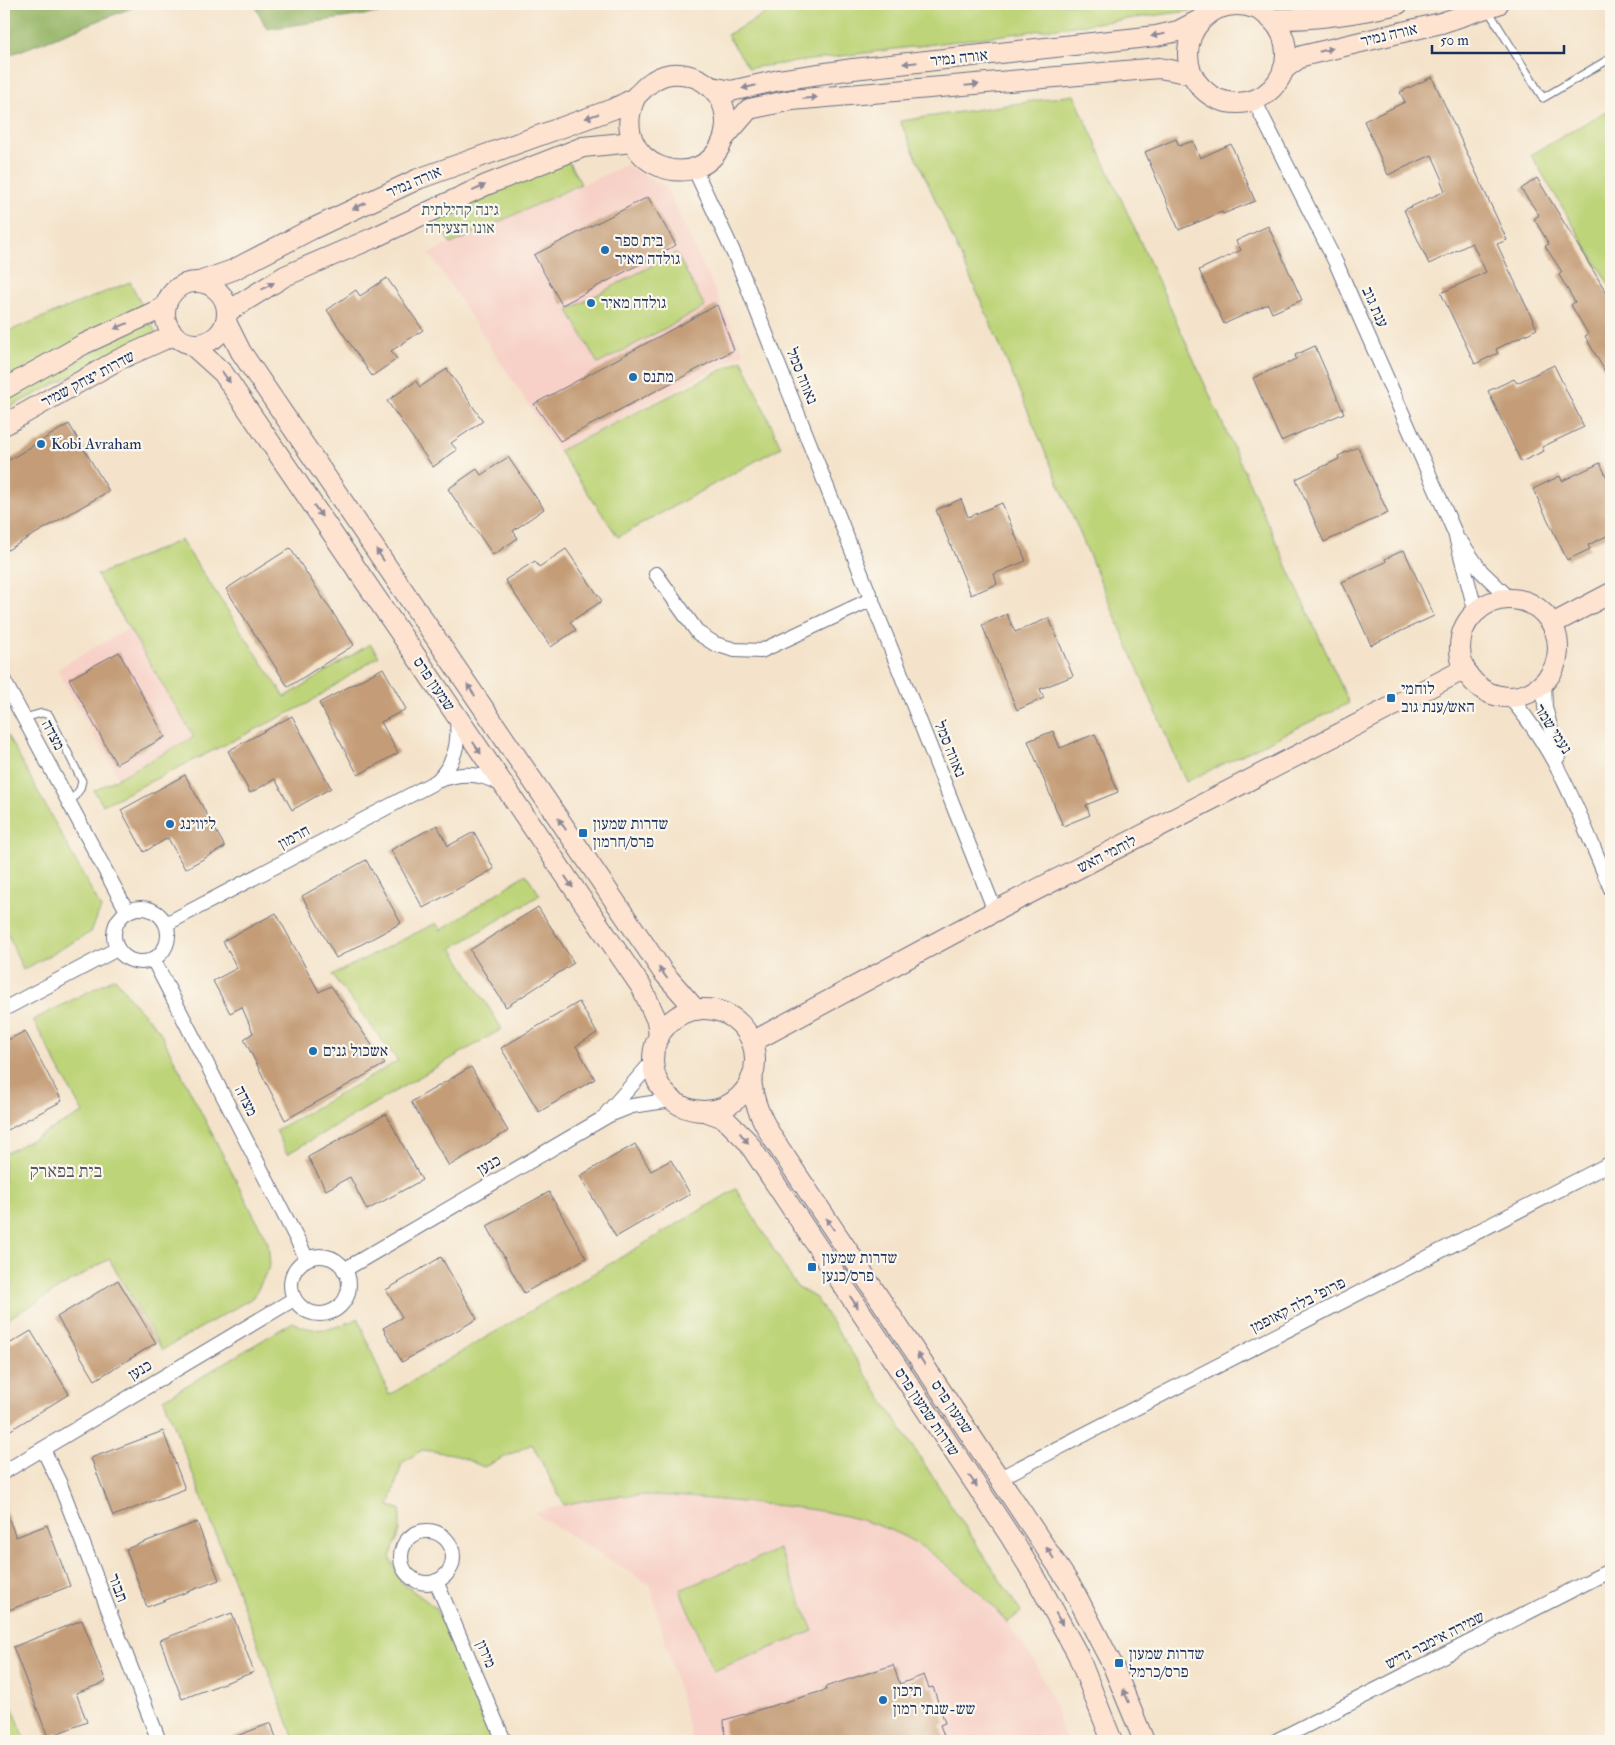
<svg xmlns="http://www.w3.org/2000/svg" width="1615" height="1745" viewBox="0 0 1615 1745" font-family="'IM FELL Double Pica','Frank Ruhl Libre',serif">
<style>
.built{fill:#f7d1c7}
.green{fill:#bdd478;stroke:#6c826b}
.forest{fill:#96b668;stroke:#587263}
.building{fill:#c49d78}
.lines{fill:none;stroke-linecap:round;stroke-linejoin:round}
.lane-casing{stroke:#676e84;stroke-width:9}
.street-casing{stroke:#676e84;stroke-width:16}
.secondary-casing{stroke:#676e84;stroke-width:22}
.lane{stroke:#fff;stroke-width:7}
.street{stroke:#fff;stroke-width:14}
.secondary{stroke:#fee3d1;stroke-width:20}
.oneway{fill:#8c8998}
.poi-dot{fill:#1f6fb2;stroke:#fbf7ec;stroke-width:2}
.labels{text-anchor:middle;dominant-baseline:central;stroke-width:4.5;stroke-linejoin:round;paint-order:stroke}
.street-label{font-size:16px;fill:#1b2f5e;stroke:#fbf7ec}
.park-label{font-size:16px;fill:#445864;stroke:#fbf7ec}
.poi-label{font-size:16px;fill:#1b2f5e;stroke:#fbf7ec;text-anchor:start}
.neighbourhood-label{font-size:18px;fill:#565667;stroke:#fbf7ec}
</style>
<rect width="100%" height="100%" fill="#fbf7ec"/>
<filter id="ink" filterUnits="userSpaceOnUse"><feTurbulence type="fractalNoise" baseFrequency=".02" numOctaves="2"/><feDisplacementMap in="SourceGraphic" scale="10" xChannelSelector="R" yChannelSelector="G"/><feConvolveMatrix kernelMatrix="1 2 1 2 8 2 1 2 1" color-interpolation-filters="sRGB"/></filter>
<filter id="wash" filterUnits="userSpaceOnUse"><feTurbulence type="fractalNoise" baseFrequency=".0096" numOctaves="4" result="noise"/><feDisplacementMap in="SourceGraphic" scale="20" xChannelSelector="R" yChannelSelector="G"/><feGaussianBlur stdDeviation="1.12" result="paint"/><feColorMatrix in="noise" values="0 0 0 0 0 0 0 0 0 0 0 0 0 0 0 0 0 1.4 0 .05"/><feComposite in="paint" operator="in"/></filter>
<g filter="url(#wash)">
<rect width="100%" height="100%" fill="#f4e3ca"/>
<g class="built">
<polygon points="626,165 666,187 744,353 559,451 429,253"/>
<polygon points="129,628 194,737 118,778 57,669"/>
<polygon points="641,1493 795,1507 844,1514 904,1536 949,1567 1001,1615 1033,1659 1052,1699 1066,1741 692,1741 650,1585 534,1513 587,1499"/>
</g>
<g class="green">
<polygon points="783,4 1243,4 749,68 727,35"/>
<polygon points="1074,95 1349,703 1186,782 983,306 900,121"/>
<polygon points="1611,108 1611,288 1531,155"/>
<polygon points="564,154 581,184 451,244 430,211"/>
<polygon points="676,253 705,307 598,364 568,310"/>
<polygon points="130,282 156,333 4,410 4,333"/>
<polygon points="742,360 781,447 618,537 559,451"/>
<polygon points="181,540 285,697 370,644 379,656 307,704 103,805 94,791 194,737 97,575"/>
<polygon points="4,729 101,908 91,932 23,970 4,925"/>
<polygon points="526,874 540,895 452,948 502,1029 287,1154 276,1130 398,1061 332,975 436,923 441,930"/>
<polygon points="115,978 136,1006 159,1030 268,1243 270,1265 254,1297 162,1350 109,1259 4,1321 4,1154 83,1113 33,1020"/>
<path d="M736,1189L797,1287L816,1298L1021,1612L1007,1623C987,1596 933,1550 903,1536C852,1511 796,1507 741,1502C678,1496 627,1489 564,1505L532,1444L484,1467L453,1454L422,1450L402,1463L389,1506L400,1509V1531L390,1557L401,1582L436,1608L492,1741H295L164,1399L293,1322C315,1335 336,1329 358,1318L389,1395Z"/>
<polygon points="779,1549 813,1631 713,1671 680,1590"/>
<polygon points="4,1686 26,1741 4,1741"/>
</g>
<g class="forest">
<polygon points="4,4 142,4 4,57"/>
<polygon points="254,4 439,4 267,29"/>
</g>
<g id="blocks">
<g class="building">
<polygon points="1432,77 1507,240 1497,244 1537,329 1496,349 1498,353 1475,364 1441,293 1486,272 1472,243 1429,264 1404,210 1445,191 1441,181 1443,180 1432,155 1388,175 1364,121 1405,102 1400,92"/>
<polygon points="1176,139 1179,146 1193,141 1200,158 1231,144 1255,201 1223,214 1222,212 1179,230 1145,152"/>
<polygon points="1537,178 1611,300 1611,382 1585,336 1588,334 1571,305 1575,302 1559,275 1562,272 1545,246 1549,244 1534,219 1539,215 1521,189"/>
<polygon points="648,197 676,245 562,305 534,255"/>
<polygon points="1268,226 1302,300 1272,313 1268,304 1224,324 1199,270 1241,250 1236,241"/>
<polygon points="387,278 423,330 391,351 397,359 372,376 327,310 356,290 360,296"/>
<polygon points="717,305 734,350 560,441 534,404"/>
<polygon points="1315,346 1344,413 1281,441 1253,378 1296,359 1295,355"/>
<polygon points="1554,365 1584,427 1542,447 1544,451 1521,462 1488,391 1514,379 1517,383"/>
<polygon points="447,369 483,421 451,443 457,450 433,467 387,401 416,381 420,387"/>
<polygon points="69,424 109,491 4,552 4,463"/>
<polygon points="1358,447 1388,513 1324,542 1296,479 1339,459 1338,456"/>
<polygon points="508,457 544,509 513,531 518,538 493,555 448,489 477,469 481,475"/>
<polygon points="1600,463 1611,486 1611,534 1588,545 1590,549 1567,560 1533,489 1560,476 1562,481"/>
<polygon points="961,499 968,517 1002,503 1026,561 994,574 997,584 971,595 936,510"/>
<polygon points="290,548 354,645 288,687 226,589"/>
<polygon points="566,549 602,601 570,622 576,630 551,647 505,580 535,561 539,567"/>
<polygon points="1404,550 1434,616 1371,645 1342,582 1386,562 1385,559"/>
<polygon points="1007,614 1015,632 1049,618 1073,676 1040,689 1044,698 1017,710 982,625"/>
<polygon points="119,652 165,737 116,764 69,679"/>
<polygon points="383,668 406,709 381,722 398,753 358,775 319,703"/>
<polygon points="292,716 331,788 292,810 275,779 250,793 228,751"/>
<polygon points="1053,731 1060,748 1095,734 1118,792 1086,805 1090,815 1063,826 1028,741"/>
<polygon points="185,775 225,847 185,869 168,838 144,852 121,810"/>
<polygon points="437,825 448,846 474,832 494,869 423,908 391,850"/>
<polygon points="366,860 401,923 336,958 302,896"/>
<polygon points="538,907 574,963 506,1007 470,950"/>
<polygon points="276,913 319,992 331,986 385,1064 285,1120 244,1039 253,1033 242,1007 230,1013 213,981 237,968 223,941"/>
<polygon points="579,1002 597,1033 576,1046 595,1079 539,1112 501,1048"/>
<polygon points="25,1031 62,1101 4,1132 4,1042"/>
<polygon points="471,1067 508,1131 449,1166 411,1102"/>
<polygon points="386,1114 422,1180 367,1210 350,1177 326,1190 308,1157"/>
<polygon points="635,1144 651,1171 671,1160 690,1194 616,1237 580,1176"/>
<polygon points="549,1192 586,1258 524,1293 487,1226"/>
<polygon points="441,1257 477,1319 402,1362 383,1328 402,1317 386,1290"/>
<polygon points="118,1280 156,1343 95,1380 57,1317"/>
<polygon points="31,1331 69,1394 9,1431 4,1423 4,1347"/>
<polygon points="163,1431 185,1489 113,1516 91,1458"/>
<polygon points="4,1507 16,1537 47,1525 70,1586 4,1612"/>
<polygon points="197,1522 219,1580 147,1607 126,1549"/>
<polygon points="232,1613 254,1672 182,1699 160,1640"/>
<polygon points="82,1620 106,1682 76,1693 87,1722 48,1737 13,1647"/>
<polygon points="893,1665 900,1684 924,1675 929,1688 933,1687 945,1723 940,1725 946,1741 725,1741 724,1720 826,1690 825,1687"/>
<polygon points="271,1723 277,1741 226,1741 226,1740"/>
</g>
</g>
</g>
<g filter="url(#ink)">
<use href="#blocks" fill-opacity="0" stroke="#676e84" stroke-width="1"/>
<g class="lines">
<g class="lane-casing">
<g id="lane">
<polyline points="1488,10 1543,98 1611,58"/>
<polyline points="24,718 42,713 49,715 82,781 80,789 70,803"/>
</g>
</g>
<g class="street-casing">
<g id="street">
<polyline points="1254,100 1336,263 1455,533 1476,613"/>
<polyline points="694,168 736,258 995,911"/>
<polyline points="1461,542 1481,571 1510,599"/>
<polyline points="656,574 698,633 715,644 735,650 761,651 872,599"/>
<polyline points="4,681 127,911"/>
<polyline points="1544,682 1545,707 1558,757"/>
<path d="M1509,697C1558,751 1582,822 1611,889"/>
<path d="M438,780C455,762 459,744 457,719"/>
<circle cx="141" cy="935" r="27"/>
<path d="M166,924L437,781C460,772 480,772 502,785"/>
<polyline points="153,959 307,1259"/>
<polyline points="4,1009 117,949"/>
<polyline points="607,1113 653,1061"/>
<circle cx="320" cy="1285" r="29"/>
<polyline points="344,1270 609,1115 632,1106 672,1100"/>
<polyline points="43,1449 60,1484 159,1741"/>
<polyline points="4,1472 294,1299"/>
<polyline points="1000,1478 1611,1163"/>
<circle cx="427" cy="1557" r="26"/>
<polyline points="436,1581 504,1741"/>
<polyline points="1276,1741 1611,1570"/>
</g>
</g>
<g class="secondary-casing">
<g id="secondary">
<circle cx="1237" cy="54" r="49"/>
<path d="M1271,19C1315,20 1355,14 1398,4"/>
<polyline points="1283,70 1302,56 1441,23 1498,4"/>
<polyline points="712,87 731,91 779,80 853,69 1156,36 1178,31 1203,18"/>
<polyline points="724,138 749,109 792,100 1159,68 1192,74"/>
<path d="M199,282L233,270L312,229L418,179L613,109C620,105 630,102 636,96C642,91 646,85 653,81C674,67 702,75 717,94C726,106 728,123 724,137C703,201 603,165 636,96"/>
<circle cx="196" cy="313" r="31"/>
<polyline points="227,312 285,276 373,238 486,185 583,147 633,142"/>
<polyline points="226,322 241,352 663,972 696,1010"/>
<polyline points="191,344 223,373 642,988 657,1021 659,1036"/>
<polyline points="4,389 84,344 165,307"/>
<polyline points="4,425 118,360 174,335"/>
<circle cx="1509" cy="648" r="49"/>
<polyline points="1552,624 1611,593"/>
<circle cx="704" cy="1060" r="51"/>
<polyline points="752,1042 995,911 1465,669"/>
<path d="M751,1079C753,1102 761,1118 772,1137L1073,1589L1113,1666L1144,1741"/>
<polyline points="705,1111 724,1118 747,1141 1010,1536 1037,1580 1078,1655 1112,1741"/>
</g>
</g>
<use href="#lane" class="lane"/>
<use href="#street" class="street"/>
<use href="#secondary" class="secondary"/>
</g>
<defs><path id="oneway-solid" d="M-6-.8H1V-3.2L6.5 0L1 3.2V.8H-6Z" transform="scale(1.25)"/></defs>
<g class="oneway">
<use href="#oneway-solid" transform="translate(1158 35) rotate(170)"/>
<use href="#oneway-solid" transform="translate(1326 50) rotate(-14)"/>
<use href="#oneway-solid" transform="translate(910 63) rotate(174)"/>
<use href="#oneway-solid" transform="translate(972 85) rotate(-5)"/>
<use href="#oneway-solid" transform="translate(749 87) rotate(167)"/>
<use href="#oneway-solid" transform="translate(810 98) rotate(-5)"/>
<use href="#oneway-solid" transform="translate(592 116) rotate(161)"/>
<use href="#oneway-solid" transform="translate(479 188) rotate(-25)"/>
<use href="#oneway-solid" transform="translate(359 206) rotate(155)"/>
<use href="#oneway-solid" transform="translate(268 286) rotate(-30)"/>
<use href="#oneway-solid" transform="translate(121 326) rotate(157)"/>
<use href="#oneway-solid" transform="translate(226 377) rotate(54)"/>
<use href="#oneway-solid" transform="translate(318 511) rotate(55)"/>
<use href="#oneway-solid" transform="translate(380 555) rotate(-124)"/>
<use href="#oneway-solid" transform="translate(471 690) rotate(-124)"/>
<use href="#oneway-solid" transform="translate(477 748) rotate(56)"/>
<use href="#oneway-solid" transform="translate(562 824) rotate(-124)"/>
<use href="#oneway-solid" transform="translate(569 882) rotate(56)"/>
<use href="#oneway-solid" transform="translate(663 973) rotate(-127)"/>
<use href="#oneway-solid" transform="translate(744 1138) rotate(51)"/>
<use href="#oneway-solid" transform="translate(830 1224) rotate(-124)"/>
<use href="#oneway-solid" transform="translate(854 1302) rotate(56)"/>
<use href="#oneway-solid" transform="translate(921 1359) rotate(-124)"/>
<use href="#oneway-solid" transform="translate(973 1481) rotate(56)"/>
<use href="#oneway-solid" transform="translate(1050 1553) rotate(-123)"/>
<use href="#oneway-solid" transform="translate(1059 1619) rotate(61)"/>
<use href="#oneway-solid" transform="translate(1126 1696) rotate(-114)"/>
</g>
</g>
<g class="poi-dot">
<circle cx="605" cy="250" r="5"/>
<circle cx="591" cy="303" r="5"/>
<circle cx="633" cy="377" r="5"/>
<circle cx="41" cy="444" r="5"/>
<rect x="1386" y="693" width="10" height="10" rx="2.5"/>
<circle cx="170" cy="824" r="5"/>
<rect x="578" y="828" width="10" height="10" rx="2.5"/>
<circle cx="313" cy="1051" r="5"/>
<rect x="807" y="1262" width="10" height="10" rx="2.5"/>
<rect x="1114" y="1658" width="10" height="10" rx="2.5"/>
<circle cx="883" cy="1700" r="5"/>
</g>
<g class="labels">
<g class="street-label">
<text transform="translate(1389 35) rotate(-13)">אורה נמיר</text>
<text transform="translate(959 58) rotate(-6)">אורה נמיר</text>
<text transform="translate(414 182) rotate(-23)">אורה נמיר</text>
<text transform="translate(1375 307) rotate(66)">ענת גוב</text>
<text transform="translate(802 376) rotate(68)">נאווה סמל</text>
<text transform="translate(88 379) rotate(-28)">שדרות יצחק שמיר</text>
<text transform="translate(434 684) rotate(56)">שמעון פרס</text>
<text transform="translate(1553 729) rotate(57)">נעמי שמר</text>
<text transform="translate(53 735) rotate(62)">מצדה</text>
<text transform="translate(950 749) rotate(68)">נאווה סמל</text>
<text transform="translate(294 837) rotate(-28)">חרמון</text>
<text transform="translate(1107 854) rotate(-27)">לוחמי האש</text>
<text transform="translate(246 1101) rotate(63)">מצדה</text>
<text transform="translate(489 1165) rotate(-30)">כנען</text>
<text transform="translate(1298 1305) rotate(-27)">פרופ' בלה קאופמן</text>
<text transform="translate(140 1370) rotate(-31)">כנען</text>
<text transform="translate(952 1407) rotate(56)">שמעון פרס</text>
<text transform="translate(927 1412) rotate(56)">שדרות שמעון פרס</text>
<text transform="translate(118 1588) rotate(69)">תבור</text>
<text transform="translate(1435 1640) rotate(-27)">שמירה אימבר גדיש</text>
<text transform="translate(486 1654) rotate(67)">מירון</text>
</g>
<g class="park-label">
<text x="460" y="210">גינה קהילתית<tspan x="460" dy="18">אונו הצעירה</tspan></text>
</g>
<g class="poi-label">
<text x="615" y="241">בית ספר<tspan x="615" dy="18">גולדה מאיר</tspan></text>
<text x="601" y="303">גולדה מאיר</text>
<text x="643" y="377">מתנס</text>
<text x="51" y="444">Kobi Avraham</text>
<text x="1401" y="689">לוחמי<tspan x="1401" dy="18">האש/ענת גוב</tspan></text>
<text x="180" y="824">ליווינג</text>
<text x="593" y="824">שדרות שמעון<tspan x="593" dy="18">פרס/חרמון</tspan></text>
<text x="323" y="1051">אשכול גנים</text>
<text x="822" y="1258">שדרות שמעון<tspan x="822" dy="18">פרס/כנען</tspan></text>
<text x="1129" y="1654">שדרות שמעון<tspan x="1129" dy="18">פרס/כרמל</tspan></text>
<text x="893" y="1691">תיכון<tspan x="893" dy="18">שש-שנתי רמון</tspan></text>
</g>
<g class="neighbourhood-label">
<text x="66" y="1171">בית בפארק</text>
</g>
</g>
<rect width="1615" height="1745" fill="none" stroke="#fbf7ec" stroke-width="20"/>
<path d="M1432 45v8h132v-8" fill="none" stroke="#1b2f5e" stroke-width="2.5"/>
<text x="1440" y="45" font-size="15" fill="#1b2f5e" stroke="#fbf7ec" stroke-width="4" paint-order="stroke">50 m</text>
</svg>
